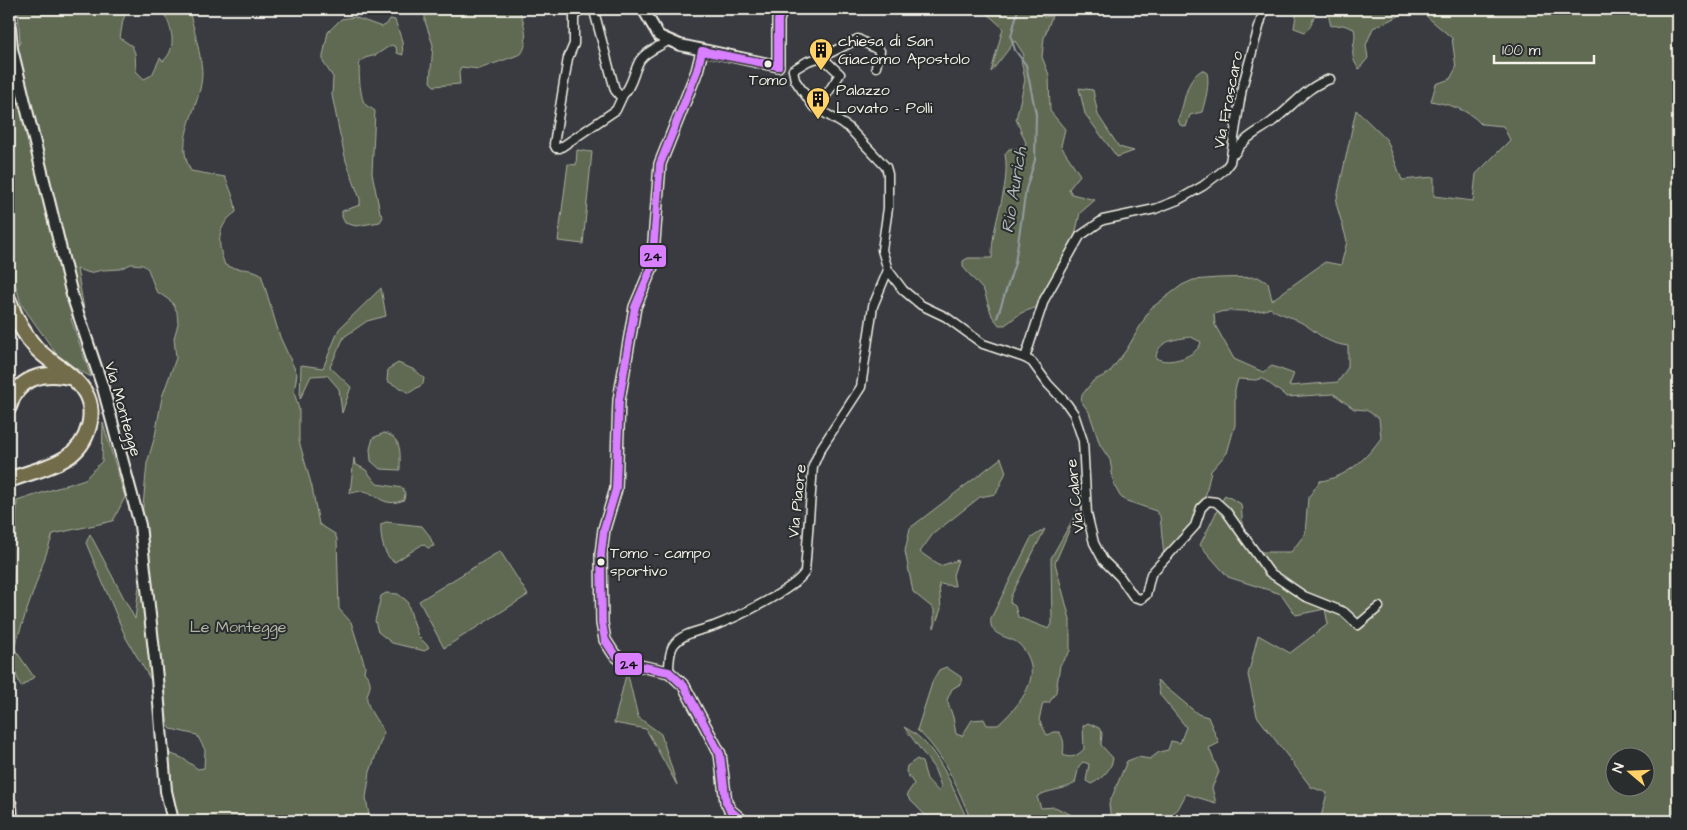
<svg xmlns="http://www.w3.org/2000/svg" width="1687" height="830" viewBox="0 0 1687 830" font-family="'Architects Daughter',sans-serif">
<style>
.green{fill:#616b52;stroke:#aaae9d;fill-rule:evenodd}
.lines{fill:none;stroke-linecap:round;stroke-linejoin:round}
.stream{stroke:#929da2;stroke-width:2}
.minor-casing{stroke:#f4f1e8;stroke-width:11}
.tertiary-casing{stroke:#f4f1e8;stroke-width:14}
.trunk-casing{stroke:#f4f1e8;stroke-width:18}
.minor{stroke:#2a2d2e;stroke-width:8}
.tertiary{stroke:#2a2d2e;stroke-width:10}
.trunk{stroke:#726c4b;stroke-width:14}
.bus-1-casing{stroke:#2a2d2e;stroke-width:11}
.bus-1{stroke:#d880ff;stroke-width:8}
.bus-dot{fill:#f4f1e8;stroke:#2a2d2e;stroke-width:2}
.labels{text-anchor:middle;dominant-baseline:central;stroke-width:4;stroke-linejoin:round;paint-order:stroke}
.bus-label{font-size:15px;fill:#f4f1e8;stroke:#2a2d2e}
.poi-label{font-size:16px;fill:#f4f1e8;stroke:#2a2d2e;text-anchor:start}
.street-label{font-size:16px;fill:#f4f1e8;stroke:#2a2d2e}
.park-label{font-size:16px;fill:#b2b5a4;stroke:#2a2d2e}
.water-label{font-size:18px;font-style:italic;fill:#b2b9ba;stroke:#2a2d2e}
.line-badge{stroke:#2a2d2e;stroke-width:2}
.pale-badge-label{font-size:14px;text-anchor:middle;font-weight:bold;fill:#111}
</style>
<rect width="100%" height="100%" fill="#393b41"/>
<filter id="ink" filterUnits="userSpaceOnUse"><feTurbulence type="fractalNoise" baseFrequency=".02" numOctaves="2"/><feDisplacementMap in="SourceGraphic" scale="10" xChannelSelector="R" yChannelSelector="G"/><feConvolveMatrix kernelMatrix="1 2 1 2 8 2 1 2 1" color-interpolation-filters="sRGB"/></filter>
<g filter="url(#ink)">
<g class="green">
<path d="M18,9H128L123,20L120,38L132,46L135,53L136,71L144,79L152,75L160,58L163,61C179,48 171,23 161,9H188C193,22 202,60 202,73C202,107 172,138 191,171L225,177C229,186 236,202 236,212C216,226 217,244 225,265C237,271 250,267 261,274L280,337L297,374L294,392L299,409V441L312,487L319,524L335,534L337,539L339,609L351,622L365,666L364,672C378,687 363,691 368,704C371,714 379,723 384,732L370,772L366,798L370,821H173L161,750L182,758L198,769L204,768L205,750L197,735L171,729L158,715L155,687L126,638L86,543L90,534L135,619L144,544L142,517L147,463L155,436L162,397L176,358L174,338L178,324L177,312L172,302L156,291L148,269L143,265L131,264L120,269L102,270L90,273L77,269L84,309L71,319L91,377L60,359L21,304L12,273L14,175L9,116V51L20,43Z"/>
<path d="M425,9H519C524,21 530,43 521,54L479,69L461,67L459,72L460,84L434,86L430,82L433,45L425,21Z"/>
<path d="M982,9H1043V17L1052,16L1044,38L1042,57L1049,75L1050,111L1065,129L1061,146L1080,175L1069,189L1072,194L1095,200L1080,213L1074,240L1037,307L1021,313L1005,325H999L992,316L984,291L963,267V261L968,258H992C991,222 1011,189 1005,154L1009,149L1023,148L1026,143L1016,119L1025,80L1021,60L1024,55L1015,41L991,72L1003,28Z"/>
<path d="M1297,9H1678V821H1320L1327,793L1311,787L1257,716L1248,675L1258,635L1290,653L1328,624L1325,609L1296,615L1281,594L1228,577L1200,545L1225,495L1241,504L1244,539L1259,552H1291L1305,534L1308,498L1320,481C1346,478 1366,459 1381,438L1379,418L1366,410L1354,409L1334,394L1287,397L1262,378L1256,380L1238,379L1235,390V425L1227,453L1211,471L1205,498L1200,504L1195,526L1164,556L1160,516L1156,511L1124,500L1120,496L1114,485L1110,460L1100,445L1089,412L1081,401L1082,395L1093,381L1109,373L1127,349L1150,309L1182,285L1193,280L1218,278L1258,277L1268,283L1272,300L1325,262L1341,265L1347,241L1336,203L1356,110L1387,140L1402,180L1434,177V196L1473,201L1476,174L1510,140L1503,126L1481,124C1467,109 1451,105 1431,101L1436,84L1450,79L1456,68L1452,38L1425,15H1401L1373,28L1366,45L1368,58L1359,69C1346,52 1358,44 1354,29L1343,25L1331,26L1328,14L1324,10H1318C1312,17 1313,26 1305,32L1294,28ZM1270,308C1279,314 1287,315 1296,320C1318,330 1320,342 1348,346V367L1338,382L1289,386L1294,374L1272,366L1263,372L1234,359L1215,325L1214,314C1232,306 1255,316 1270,308ZM1191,337L1201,342C1198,356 1168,366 1156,358C1157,340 1177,339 1191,337ZM1614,758H1644V788H1614Z"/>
<path d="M354,17L382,27L387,24L390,19L395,20L402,41L403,55L397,53L396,47L391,45L376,55L365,58L360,62C358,69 360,98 365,104C367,107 372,108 375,111L372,173L380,212L383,217L380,222L356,226L345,223L342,217V211L360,205V199L346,161L339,130L332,95L333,77L323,62V56L328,32L341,19Z"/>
<path d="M1202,70L1207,73C1210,85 1205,101 1202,112L1190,115L1186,127L1180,125L1178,119C1186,102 1184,81 1202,70Z"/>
<polygon points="1079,88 1093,90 1098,115 1119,147 1134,151 1117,157 1085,114"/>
<polygon points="577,150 592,152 583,244 558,241 568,164 576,165"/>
<polygon points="381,288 386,316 367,321 344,337 330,367 351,387 342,413 339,389 327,375 311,376 300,399 301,365 323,368 339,329"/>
<polygon points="398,363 415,370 424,378 423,384 409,393 387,381 388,369"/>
<polygon points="103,423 125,497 113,521 53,534 14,648 34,677 21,687 11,661 17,501 85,479 102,461"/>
<path d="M384,433C403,438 400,454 400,470L380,469L371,461L370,449L373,438Z"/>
<path d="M354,458L355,464L366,470L377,484L403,488L405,494L404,500C382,509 377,492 362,491C358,491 354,493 350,493Z"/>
<polygon points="1001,458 1006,472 996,494 980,497 933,534 920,552 940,566 958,560 953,575 955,586 939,584 941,609 934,628 934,609 913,592 905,551 910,528"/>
<path d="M1078,510L1055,563L1070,619V651L1060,665L1056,692L1049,703H1043L1039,720L1047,735L1053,732H1059C1065,740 1064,746 1063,755C1072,759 1077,756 1084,749L1083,726L1088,723L1099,728L1102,733L1101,745L1113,758C1112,769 1101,780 1091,784L1086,781L1089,764L1083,762L1079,766L1075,783C1064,791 1047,789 1037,797L1041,808L1055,807L1084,821H971C959,790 943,752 917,730L933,680L939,670L946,667L961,677L962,683L952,689L947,700L953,717L956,734L962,736L972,720L984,719L987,725H998C1020,705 1047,674 1020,645C1010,635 988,638 991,618L1031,538L1045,529L1011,596L1010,602L1015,606L1018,617L1049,629L1052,624L1051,558Z"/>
<path d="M386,522L422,526L429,535L434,546L428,548L423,544L395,562C383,557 380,536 381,524Z"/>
<polygon points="500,551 528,595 444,648 419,601"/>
<polygon points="386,593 398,594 407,601 418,636 429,647 425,651 392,643 378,632 375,621 381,596"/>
<polygon points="627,671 638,717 661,734 677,785 646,729 614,723"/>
<polygon points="1157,680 1198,714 1208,717 1219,743 1209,748 1219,772 1212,788 1216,803 1186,794 1178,809 1164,821 1111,821 1109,804 1127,761 1138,757 1150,759 1159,752 1168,750 1171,741 1180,743 1186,727 1160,695"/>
<path d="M904,727C939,745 952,788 968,821H931L909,799L907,794L914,784L906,772L907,766L917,759L922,762L927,779L939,792L941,786L934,768Z"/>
</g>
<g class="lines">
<polyline class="stream" points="997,318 1015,263 1026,189 1035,160 1036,114 1026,65 1015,50 1011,37 1018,9"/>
<g class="minor-casing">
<g id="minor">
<polyline points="822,57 858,39 880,51 876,67"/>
<polyline points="793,70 795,80 813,106 848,127 886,167 888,174 888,208 882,250 888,270 903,290 921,305 946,317 983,344 1025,358 1032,362 1048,384 1067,404 1074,414 1083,441 1087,514 1094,543 1103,560 1120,577 1134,597 1141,599 1146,595 1151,574 1195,526 1201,508 1208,501 1216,502 1226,511 1269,572 1304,596 1344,612 1358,625 1379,607"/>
<polyline points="793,70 808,61 822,57 840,74 825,97 813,106"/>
<path d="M623,95L616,110L560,148H556L554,144L568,58L574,44V16L582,9L594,11L615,90L619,95H623C633,85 633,72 640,60C647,50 660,47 669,40"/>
<path d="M1235,153C1244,137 1259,132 1273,121C1293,106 1306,87 1330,79"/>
<polyline points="1025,358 1044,300 1080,236 1103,220 1155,209 1178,200 1203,186 1225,169 1230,162 1242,88 1264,9"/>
<path d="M669,672C669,664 669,653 673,646C681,633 700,631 714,626C735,618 794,590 805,572L813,466L820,450L861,387L873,306L888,270"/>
</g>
</g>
<g class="tertiary-casing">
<g id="tertiary">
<polyline points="643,9 659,36 680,45 778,66 778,20 782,9"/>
<polyline points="9,12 12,49 72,295 103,388 140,525 157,678 166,791 173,821"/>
<polyline points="702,51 697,71 660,164 652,267 635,307 619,400 616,489 604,529 601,554 602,623 605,640 614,654 625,663 669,672 684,686 720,754 726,802 730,810 743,821"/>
</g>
</g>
<g class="trunk-casing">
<g id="trunk">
<path d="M9,301C15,317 24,335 36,348C49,362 71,372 82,388C99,410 89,444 66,458C50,468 27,473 9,480"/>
<path d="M9,407C17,378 43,371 69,377"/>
<polyline points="9,805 10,821"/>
</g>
</g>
<use href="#minor" class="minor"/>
<use href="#tertiary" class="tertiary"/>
<use href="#trunk" class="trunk"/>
<g class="bus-1-casing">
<g id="bus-1">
<polyline points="702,51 697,71 660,164 652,267 635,307 619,400 616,489 604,529 601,554 602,623 605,640 614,654 625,663 669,672 684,686 720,754 726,802 730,810 743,821"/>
<polyline points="702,51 778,66"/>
<polyline points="778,66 778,20 782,9"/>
</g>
</g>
<use href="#bus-1" class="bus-1"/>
</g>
</g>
<defs>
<g id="building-pin" transform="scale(1.25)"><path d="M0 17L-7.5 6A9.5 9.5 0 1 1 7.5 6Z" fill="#ffd166" stroke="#2a2d2e"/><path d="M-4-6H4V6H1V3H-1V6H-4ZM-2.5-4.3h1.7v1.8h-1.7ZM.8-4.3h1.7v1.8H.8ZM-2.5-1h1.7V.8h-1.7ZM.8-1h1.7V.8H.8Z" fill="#111"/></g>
</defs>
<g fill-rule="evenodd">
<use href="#building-pin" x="821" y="50"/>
<use href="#building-pin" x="818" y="99"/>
</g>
<g class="bus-dot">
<circle cx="768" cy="64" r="4.5"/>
<circle cx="601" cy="562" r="4.5"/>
</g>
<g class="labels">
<g class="bus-label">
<text x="768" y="80">Tomo</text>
<text x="610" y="553" text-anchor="start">Tomo - campo<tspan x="610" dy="18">sportivo</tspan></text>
</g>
<g class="poi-label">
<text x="838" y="41">chiesa di San<tspan x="838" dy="18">Giacomo Apostolo</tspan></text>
<text x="836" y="90">Palazzo<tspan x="836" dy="18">Lovato - Polli</tspan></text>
</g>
<g class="street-label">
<text transform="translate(1228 100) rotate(-79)">Via Frascaro</text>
<text transform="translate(123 409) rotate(74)">Via Montegge</text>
<text transform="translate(1075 496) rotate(-96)">Via Calare</text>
<text transform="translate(797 501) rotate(-84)">Via Piaore</text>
</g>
<g class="park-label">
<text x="238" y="627">Le Montegge</text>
</g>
<g class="water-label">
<text transform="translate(1014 190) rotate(-81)">Rio Aurich</text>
</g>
</g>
<g class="line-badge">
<rect x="639" y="244" width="28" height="24" rx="5" fill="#d880ff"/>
<rect x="614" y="652" width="29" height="24" rx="5" fill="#d880ff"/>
</g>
<g class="pale-badge-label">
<text x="653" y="261">24</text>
<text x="629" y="669">24</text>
</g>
<rect width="1687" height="830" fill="none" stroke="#2a2d2e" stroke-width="30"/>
<rect x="15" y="15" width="1657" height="800" fill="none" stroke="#f4f1e8" stroke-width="2" filter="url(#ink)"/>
<g transform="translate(1630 772) rotate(289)"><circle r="24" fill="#2a2d2e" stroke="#7b7b78"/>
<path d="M0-4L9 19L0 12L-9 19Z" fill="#ffd166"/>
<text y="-8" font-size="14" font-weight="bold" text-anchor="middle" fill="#f4f1e8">N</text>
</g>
<path d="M1494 55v8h100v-8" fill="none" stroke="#f4f1e8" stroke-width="2.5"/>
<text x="1502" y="55" font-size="15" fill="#f4f1e8" stroke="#2a2d2e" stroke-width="4" paint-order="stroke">100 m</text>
</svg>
